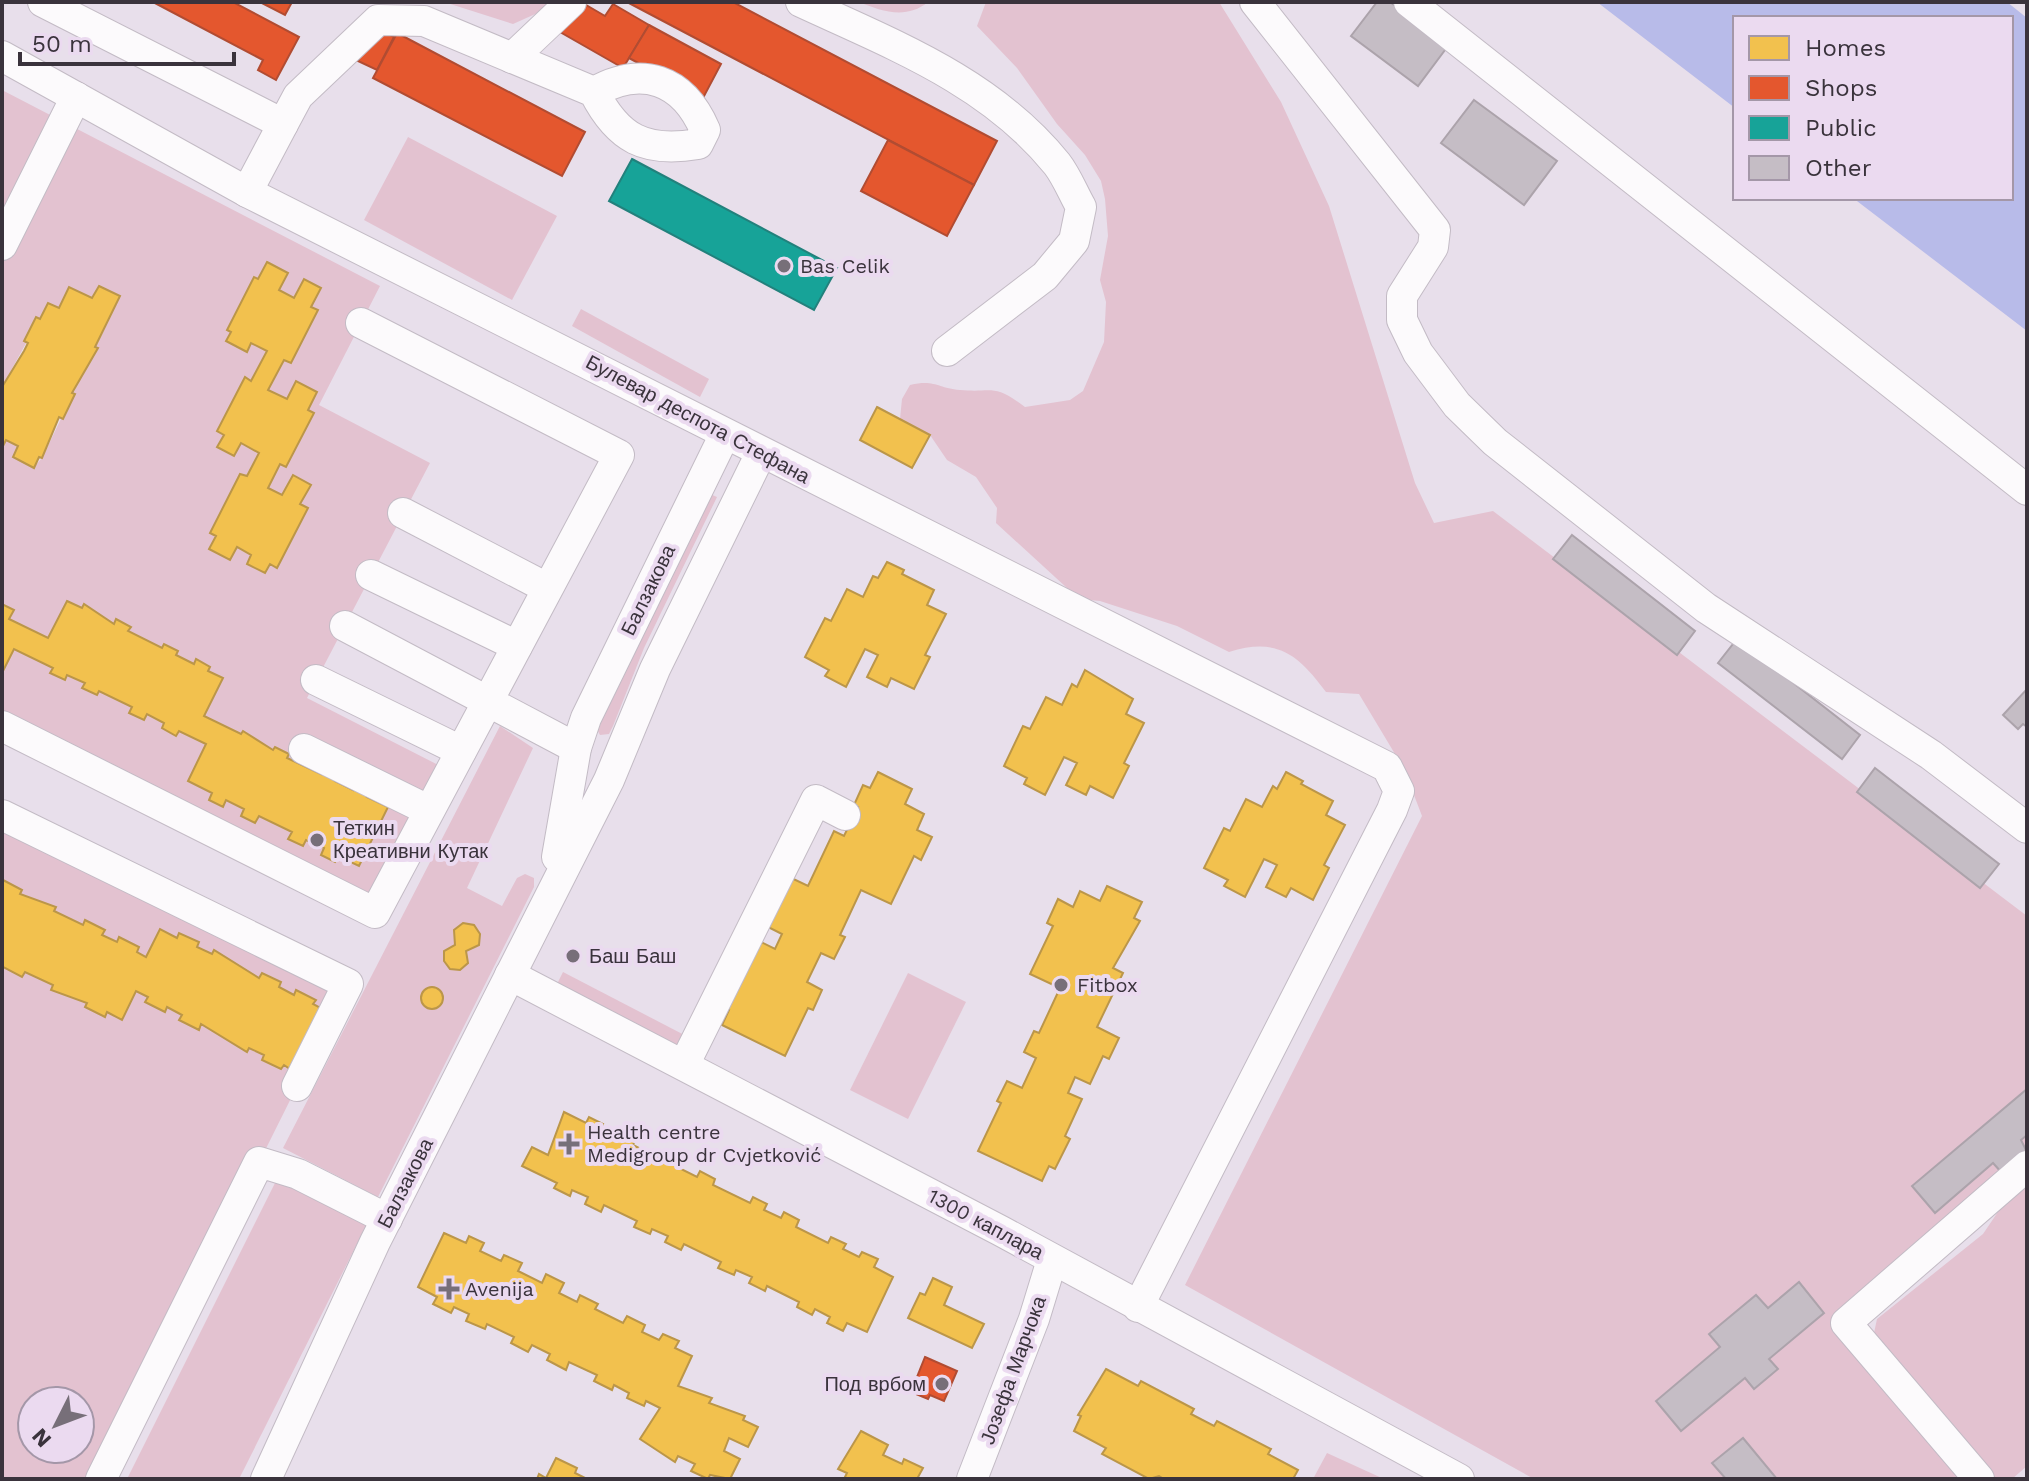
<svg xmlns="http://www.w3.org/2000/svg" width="2029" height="1481" viewBox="0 0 2029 1481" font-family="'Work Sans',sans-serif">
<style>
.green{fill:#e3c2d0;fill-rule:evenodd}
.water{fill:#b8bbe9}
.homes{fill:#f2c14e;stroke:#bb9649;stroke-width:2}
.shops{fill:#e4572e;stroke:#b14c32;stroke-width:2}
.public{fill:#17a398;stroke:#22817c;stroke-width:2}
.building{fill:#c5bdc5;stroke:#aca3ab;stroke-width:2}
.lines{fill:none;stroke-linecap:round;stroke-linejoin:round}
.minor-casing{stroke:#c3bbc5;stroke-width:32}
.minor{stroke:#fcfafc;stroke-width:30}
.poi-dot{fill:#776f79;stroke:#ebdaf0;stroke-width:3}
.labels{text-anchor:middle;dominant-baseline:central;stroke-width:8;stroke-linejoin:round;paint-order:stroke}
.poi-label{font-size:20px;fill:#3a333c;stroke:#ebdaf0;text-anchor:start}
.street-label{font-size:20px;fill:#3a333c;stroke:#ebdaf0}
</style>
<rect width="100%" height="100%" fill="#e8dfeb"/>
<g class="green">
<polygon points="444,2 553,2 542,11 513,24"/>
<path d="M859,2H928C906,20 881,11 859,2Z"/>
<path d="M986,2H1219L1281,102L1329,206L1415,483L1434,523L1493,511L2027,916V1152L1843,1309L1970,1479H1534L1185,1285L1422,816L1404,769L1359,694L1326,692C1298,654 1277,637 1229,652L1177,626L1100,601L1079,599L996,523L997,508L976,477L947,460L930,435L900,419L902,399L910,385C935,379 937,388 960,390C994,393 993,383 1025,407L1070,400L1083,391L1104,342L1106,302L1100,280L1108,236L1105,199L1101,181L1085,155L1057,124L1017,68L977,26Z"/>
<polygon points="2,90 380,286 319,405 430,463 307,698 450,771 374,913 2,727 2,448 6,440 18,446 13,457 33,468 42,458 120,297 99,286 92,298 70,287 59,308 48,303 2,387"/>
<polygon points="408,137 557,216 512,300 364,220"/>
<polygon points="581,309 709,379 700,397 572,326"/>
<polygon points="710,494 717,497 644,648 613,726 609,734 600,735 595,726"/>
<polygon points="500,726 533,748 467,888 502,906 517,878 525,874 534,878 534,887 378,1197 283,1148"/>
<path d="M2,815L348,984L101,1479H2ZM32,1401H80V1449H32Z"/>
<polygon points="563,972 692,1039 684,1053 556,986"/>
<polygon points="908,973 966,1002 908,1119 850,1090"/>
<polygon points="279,1175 369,1220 239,1479 127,1479"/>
<polygon points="2027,1185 2027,1466 2012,1479 1994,1479 1874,1333 1877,1319 1983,1234 2004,1203"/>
<polygon points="1327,1453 1384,1479 1313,1479"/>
</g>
<polygon class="water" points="1597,2 2007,2 2027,18 2027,331 1853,198 2011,198 2011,18 1735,18 1735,108"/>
<g class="homes">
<polygon points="267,262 288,273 279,290 294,298 304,279 321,288 311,307 318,310 291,363 284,360 268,390 287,399 296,381 317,392 308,410 314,413 286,467 280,464 268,488 282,495 293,475 311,485 300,504 308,508 277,568 270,564 265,573 247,564 251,555 237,547 230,560 209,549 216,536 210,533 240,474 247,476 259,453 241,443 234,456 217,447 224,435 217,431 245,377 251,381 267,351 251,343 247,352 226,341 231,332 227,330 254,277 258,279"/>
<polygon points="99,286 120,296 95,347 98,348 72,393 75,394 63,419 59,417 42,458 39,457 34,468 13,457 18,446 6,440 2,448 2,387 24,351 28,343 24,341 36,317 40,319 48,303 59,308 69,287 92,298"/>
<polygon points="877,407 930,435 912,468 860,440"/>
<polygon points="887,562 904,570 902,574 934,590 927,605 946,614 925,655 930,657 914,689 891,678 887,687 867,677 878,655 865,649 846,687 825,676 829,670 805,657 825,618 831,621 847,589 863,597 873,576 878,578"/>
<polygon points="67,601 82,608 84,604 114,624 116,619 131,627 128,631 162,648 164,644 178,651 176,655 194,664 196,659 210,667 208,671 223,678 204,716 241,734 243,731 273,750 275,747 289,754 287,758 321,774 322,770 337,777 335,781 353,790 354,786 369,793 367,797 388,807 359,866 338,856 335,862 321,855 324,848 306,840 303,846 288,839 292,832 259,816 255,823 241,816 244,809 226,800 223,807 209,800 212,793 188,781 206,744 179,731 176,736 162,728 164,723 147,714 144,720 129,713 132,707 99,691 97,695 82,688 85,683 67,675 65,680 50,673 53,668 14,649 2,673 2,604 14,610 9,619 48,638"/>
<polygon points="1085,670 1133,699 1126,714 1144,723 1124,763 1129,766 1113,798 1090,786 1086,795 1066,785 1077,763 1064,757 1045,795 1024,784 1027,778 1004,766 1023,726 1030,729 1046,697 1062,705 1072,684 1077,687"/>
<polygon points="878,772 912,789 905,804 924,814 917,830 932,837 921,860 914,856 891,904 861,890 840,935 845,937 834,959 821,953 807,982 822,990 813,1010 808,1008 785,1056 722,1025 729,1010 723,1007 761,942 775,949 782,934 768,927 785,875 808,886 834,831 844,836 858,807 854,805 863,785 870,788"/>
<polygon points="1286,772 1303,781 1301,784 1333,801 1326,815 1345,825 1324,865 1329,868 1313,900 1291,888 1286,897 1266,887 1277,865 1264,859 1245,897 1224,886 1228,880 1204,868 1224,828 1230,831 1246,799 1262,807 1273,786 1277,789"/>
<polygon points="3,880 22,890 20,894 56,907 54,911 83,925 85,920 105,930 102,935 117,942 119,937 139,947 137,952 146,957 160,929 177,938 179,933 199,942 197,947 212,954 214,950 259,978 262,973 281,982 279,987 294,995 296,990 316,1000 313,1004 328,1012 290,1069 284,1065 281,1069 262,1060 264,1055 249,1048 247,1052 201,1024 199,1030 179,1020 182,1015 167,1007 165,1012 145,1002 148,997 136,991 122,1020 107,1012 105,1017 85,1007 87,1003 51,990 53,985 25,972 22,977 3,967"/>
<polygon points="1107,886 1142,902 1134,918 1140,921 1113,968 1123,973 1097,1027 1119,1038 1109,1059 1103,1056 1090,1084 1075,1077 1068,1093 1082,1099 1065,1136 1070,1139 1055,1169 1049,1166 1042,1181 978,1151 1001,1103 997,1101 1007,1081 1022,1088 1036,1058 1024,1052 1034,1031 1039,1033 1060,988 1030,974 1053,926 1047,923 1058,899 1073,907 1080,891 1100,901"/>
<polygon points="463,923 474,925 480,934 479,945 466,951 468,963 460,970 450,969 444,961 444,951 455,945 454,930"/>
<circle cx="432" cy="998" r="11"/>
<polygon points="564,1112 586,1123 589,1117 603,1124 600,1130 617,1138 620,1132 635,1140 633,1145 666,1162 669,1156 683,1163 681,1169 697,1177 700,1171 715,1179 713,1185 750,1203 753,1197 767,1204 764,1210 781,1218 784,1212 799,1220 796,1227 828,1243 831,1237 846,1244 843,1249 859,1257 862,1252 878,1259 874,1267 893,1277 867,1332 847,1323 843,1331 827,1323 830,1317 815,1309 812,1315 797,1307 799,1302 767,1286 765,1291 749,1283 752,1277 736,1270 734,1275 718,1268 721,1262 684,1244 681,1250 665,1242 668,1236 652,1229 650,1234 634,1227 637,1221 604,1205 601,1212 585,1204 588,1197 572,1190 570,1196 554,1188 557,1183 522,1166 532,1147 548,1155"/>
<polygon points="444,1233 466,1243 469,1236 484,1243 480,1251 501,1261 504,1255 522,1263 518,1271 542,1283 546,1274 564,1283 559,1293 577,1302 580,1295 598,1304 595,1309 623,1323 627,1316 645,1325 642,1332 659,1340 663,1334 679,1341 675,1348 692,1356 678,1386 712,1398 709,1403 745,1416 743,1420 758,1427 748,1447 729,1438 724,1451 740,1459 730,1479 710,1475 708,1479 691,1471 695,1464 678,1456 675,1462 640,1439 660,1408 646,1401 644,1406 627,1398 629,1393 614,1385 612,1390 594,1381 597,1375 569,1362 566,1370 547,1360 550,1354 532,1345 528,1352 511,1343 514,1337 487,1324 485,1329 466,1321 469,1314 454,1307 451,1313 433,1304 437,1297 418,1287"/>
<polygon points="933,1278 952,1287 944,1305 984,1324 972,1348 908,1318 920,1293 925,1295"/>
<polygon points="1106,1369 1138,1386 1141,1381 1194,1409 1191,1414 1214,1426 1217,1421 1271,1449 1268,1454 1298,1470 1293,1479 1164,1479 1159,1476 1149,1479 1102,1454 1106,1448 1074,1431 1081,1416 1078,1415"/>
<polygon points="861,1431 888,1445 883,1455 902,1464 904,1459 923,1468 917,1479 844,1479 847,1473 838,1469"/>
<polygon points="556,1458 577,1468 575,1473 587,1479 537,1479 539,1474 546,1478"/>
</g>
<g class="shops">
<polygon points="153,2 233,2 299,37 276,80 258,70 263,60"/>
<polygon points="260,2 292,2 285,15"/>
<polygon points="581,2 605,16 613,4 649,25 623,68 560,32"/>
<polygon points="627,2 733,2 997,141 974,185"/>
<polygon points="649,25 721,64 703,98 629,58"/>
<polygon points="375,27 394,37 377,70 358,61"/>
<polygon points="397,33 585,132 562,176 373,78"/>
<polygon points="888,140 974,185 947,236 861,191"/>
<polygon points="925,1357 957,1371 944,1401 930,1395 928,1399 911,1392"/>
</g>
<polygon class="public" points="632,159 837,268 814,310 609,201"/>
<g class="building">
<polygon points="1377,2 1390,2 1448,46 1418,86 1351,36"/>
<polygon points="1474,100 1557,161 1524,205 1441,143"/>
<polygon points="1572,535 1695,631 1677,655 1553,559"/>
<polygon points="1737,639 1860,735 1842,759 1718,663"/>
<polygon points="2027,689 2027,727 2023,724 2018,729 2003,715"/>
<polygon points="1875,768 1999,864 1980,888 1857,792"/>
<polygon points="2027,1089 2027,1135 2021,1140 2027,1152 2002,1173 1993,1163 1935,1213 1912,1186"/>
<polygon points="1799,1282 1824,1313 1769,1359 1778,1369 1754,1389 1745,1378 1681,1431 1656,1401 1720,1347 1709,1334 1756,1295 1768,1308"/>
<polygon points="1743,1438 1777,1479 1726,1479 1712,1463"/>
</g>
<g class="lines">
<g class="minor-casing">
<g id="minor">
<path d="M43,2L283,124L298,96L378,20L424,21L594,92C618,139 645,153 698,144L705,130C683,79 642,65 594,92"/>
<path d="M801,2C894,45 991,82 1057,164C1067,177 1073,193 1081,207L1074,241L1045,276L947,351"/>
<polyline points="1255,2 1435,230 1433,247 1402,296 1402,320 1418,353 1457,405 1495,442 1706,608 1931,755 2027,828"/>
<polyline points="1409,2 2027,490"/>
<polyline points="2,56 247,192 1387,767 1399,791 1392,810 1138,1307"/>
<polyline points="512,58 571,2"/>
<polyline points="247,192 283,124"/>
<polyline points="2,245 76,97"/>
<polyline points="403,513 547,588"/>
<polyline points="371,575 517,646"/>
<polyline points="345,626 576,748"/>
<polyline points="316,680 461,751"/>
<polyline points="2,726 375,913 619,455 361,323"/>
<polyline points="304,749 428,810"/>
<polyline points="2,815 348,984 297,1086"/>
<polyline points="557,857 576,748 586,718 725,434"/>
<polyline points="510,975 1001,1231 1459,1479"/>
<polyline points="684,1065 816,800 845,815"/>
<polyline points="101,1479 259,1162 298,1174 387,1219"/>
<polyline points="266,1479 375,1242 609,780 655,669 761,453"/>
<polyline points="972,1479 1034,1319 1052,1260"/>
<polyline points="1979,1479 1846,1323 2027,1166"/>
</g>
</g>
<use href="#minor" class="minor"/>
</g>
<g class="poi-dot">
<circle cx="784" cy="266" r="8"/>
<circle cx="317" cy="840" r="8"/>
<circle cx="573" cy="956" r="8"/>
<circle cx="1061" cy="985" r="8"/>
<path d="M565 1132h8v8h8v8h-8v8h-8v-8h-8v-8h8z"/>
<path d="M445 1277h8v8h8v8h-8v8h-8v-8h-8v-8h8z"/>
<circle cx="942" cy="1384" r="8"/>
</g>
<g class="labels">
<g class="poi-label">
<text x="800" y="266">Bas Celik</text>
<text x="333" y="828">Теткин<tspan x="333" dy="23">Креативни Кутак</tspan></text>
<text x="589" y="956">Баш Баш</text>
<text x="1077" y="985">Fitbox</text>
<text x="587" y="1132">Health centre<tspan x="587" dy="23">Medigroup dr Cvjetković</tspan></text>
<text x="465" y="1289">Avenija</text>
<text x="926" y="1384" text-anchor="end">Под врбом</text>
</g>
<g class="street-label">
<text transform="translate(698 419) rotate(28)">Булевар деспота Стефана</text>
<text transform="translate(648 590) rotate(-64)">Балзакова</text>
<text transform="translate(405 1183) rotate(-63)">Балзакова</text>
<text transform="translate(986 1224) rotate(28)">1300 каплара</text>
<text transform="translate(1013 1370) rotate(-70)">Јозефа Марчока</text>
</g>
</g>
<rect width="2029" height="1481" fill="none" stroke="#3a333c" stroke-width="8"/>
<rect x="1733" y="16" width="280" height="184" fill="#ebdaf0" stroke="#a497a8" stroke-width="2"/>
<rect x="1749" y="36" width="40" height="24" fill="#f2c14e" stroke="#a497a8" stroke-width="2"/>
<text x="1805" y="56" font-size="24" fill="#3a333c">Homes</text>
<rect x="1749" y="76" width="40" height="24" fill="#e4572e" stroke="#a497a8" stroke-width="2"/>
<text x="1805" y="96" font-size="24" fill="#3a333c">Shops</text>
<rect x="1749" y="116" width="40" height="24" fill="#17a398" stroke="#a497a8" stroke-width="2"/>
<text x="1805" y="136" font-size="24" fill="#3a333c">Public</text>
<rect x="1749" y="156" width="40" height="24" fill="#c5bdc5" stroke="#a497a8" stroke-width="2"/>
<text x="1805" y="176" font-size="24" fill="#3a333c">Other</text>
<g transform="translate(56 1425) rotate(228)"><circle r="38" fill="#ebdaf0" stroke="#a497a8" stroke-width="2"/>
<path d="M0-6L14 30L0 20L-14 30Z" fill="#776f79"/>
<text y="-12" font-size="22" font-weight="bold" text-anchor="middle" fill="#3a333c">N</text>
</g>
<path d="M20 52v12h214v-12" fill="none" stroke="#3a333c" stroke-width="4"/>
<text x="32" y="52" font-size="24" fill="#3a333c" stroke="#ebdaf0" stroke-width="6" paint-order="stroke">50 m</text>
</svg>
